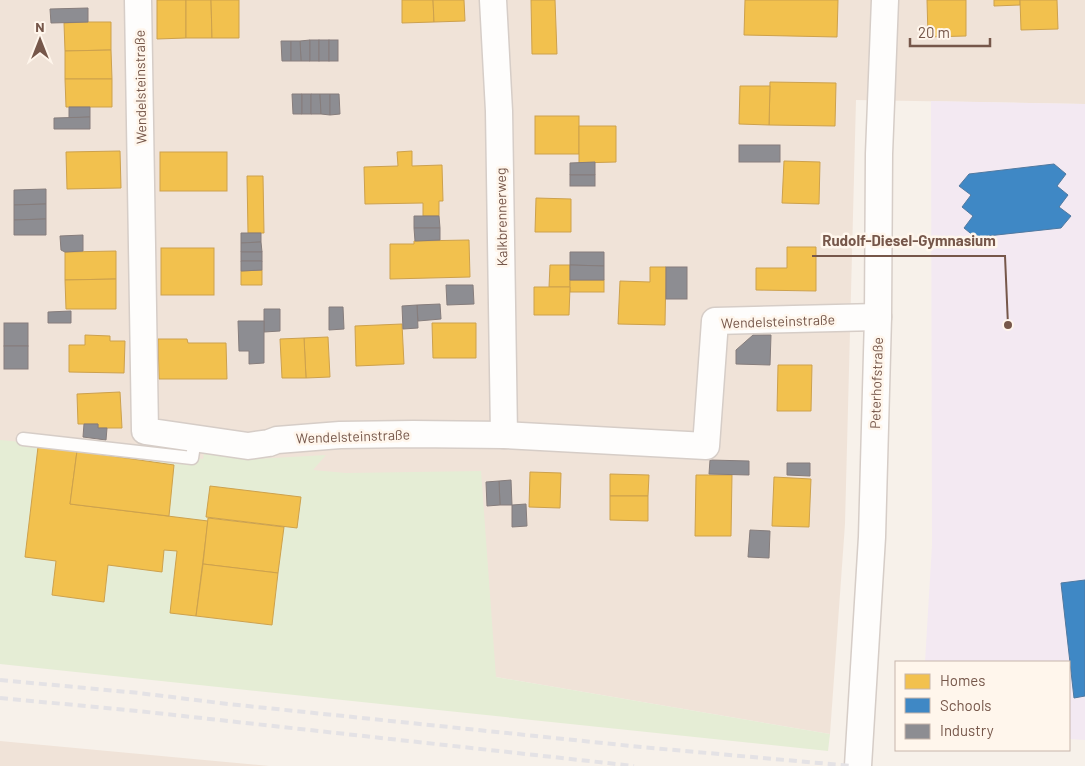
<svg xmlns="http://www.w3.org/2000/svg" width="1085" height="766" viewBox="0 0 1085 766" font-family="Barlow,sans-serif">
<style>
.residential{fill:#f0e3d8}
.education{fill:#f3e9f2}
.green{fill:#e5edd5}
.homes{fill:#f2c14e;stroke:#cda14d}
.schools{fill:#3f88c5;stroke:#5079a0}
.industry{fill:#8d8d92;stroke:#867d7c}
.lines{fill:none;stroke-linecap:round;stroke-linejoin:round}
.lane-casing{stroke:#d6cdc7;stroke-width:15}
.street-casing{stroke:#d6cdc7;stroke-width:29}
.lane{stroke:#fefdfc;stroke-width:12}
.street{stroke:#fefdfc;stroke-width:26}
.rail{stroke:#e4e2e5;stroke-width:4;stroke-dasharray:8 5;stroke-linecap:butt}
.labels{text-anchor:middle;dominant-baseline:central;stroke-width:5;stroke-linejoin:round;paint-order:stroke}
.street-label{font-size:14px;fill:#76574a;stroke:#fff6ec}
.leader{fill:none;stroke:#76574a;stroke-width:2}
.callout-dot{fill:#76574a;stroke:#fff6ec;stroke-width:2}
.callout-label{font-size:15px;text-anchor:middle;font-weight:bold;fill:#76574a;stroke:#fff6ec;stroke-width:5;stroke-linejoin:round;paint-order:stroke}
</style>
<rect width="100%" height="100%" fill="#f7f1ea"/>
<g class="residential">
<polygon points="0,0 1085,0 1085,104 856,100 845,524 830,734 496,677 0,613"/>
<polygon points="0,741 269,766 0,766"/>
</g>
<polygon class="education" points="931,101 1085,104 1085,740 1069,739 1069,662 925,662 932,545"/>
<polygon class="green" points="0,440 203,459 204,453 255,459 326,455 313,470 346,473 481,471 496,677 830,734 828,751 0,664"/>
<g class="homes">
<polygon points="157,0 186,0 186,38 157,39"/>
<polygon points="186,0 211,0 212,38 186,38"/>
<polygon points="211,0 239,0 239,38 212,38"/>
<polygon points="402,0 433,0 434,22 402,23"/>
<polygon points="433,0 464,0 465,21 434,22"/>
<polygon points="531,0 555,0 557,54 532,54"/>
<polygon points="745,0 838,0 837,37 744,35"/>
<polygon points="927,0 966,0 966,36 928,37"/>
<polygon points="994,0 1020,0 1020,5 994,6"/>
<polygon points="1020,0 1057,0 1058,29 1021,30"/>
<polygon points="88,22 111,22 111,50 65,51 64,23"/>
<polygon points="111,50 112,79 65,79 65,51"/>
<polygon points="65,79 112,79 112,107 66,107"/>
<polygon points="770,82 836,83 835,126 769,125"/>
<polygon points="740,86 770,86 769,125 739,124"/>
<rect x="535" y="116" width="44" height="38"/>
<polygon points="579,126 616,126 616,162 579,163"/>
<polygon points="120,151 121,188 67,189 66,152"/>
<polygon points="412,151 412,166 442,165 443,201 439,201 439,216 423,216 423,203 365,204 364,167 398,166 397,152"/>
<rect x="160" y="152" width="67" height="39"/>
<polygon points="784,161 820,162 819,204 782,203"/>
<polygon points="247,176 263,176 264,233 248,233"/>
<polygon points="536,198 571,199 571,232 535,232"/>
<polygon points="469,240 470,277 390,279 390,244 414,244 414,241"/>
<polygon points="787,247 816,247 816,291 756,290 756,268 787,268"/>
<rect x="161" y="248" width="53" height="47"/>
<polygon points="116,251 116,279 65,280 65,252"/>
<polygon points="550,265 570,265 570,287 549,287"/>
<polygon points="650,267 666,267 665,325 618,324 620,281 650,282"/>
<polygon points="262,270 262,285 241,285 241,271"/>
<polygon points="116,279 116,309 66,309 65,280"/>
<rect x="570" y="280" width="34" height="12"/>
<polygon points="534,287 570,287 569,315 534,315"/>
<polygon points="432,323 476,323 476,358 433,358"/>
<polygon points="402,324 404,364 356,366 355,326"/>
<polygon points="85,335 110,336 110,341 125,341 124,373 69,372 69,345 85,345"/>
<polygon points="328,337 330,377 306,378 304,338"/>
<polygon points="304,338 306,378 282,378 280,339"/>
<polygon points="158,339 187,339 188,343 226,343 227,379 159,379"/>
<polygon points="778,365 812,365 811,411 777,411"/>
<polygon points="120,392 122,428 98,428 98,424 78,424 77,394"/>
<polygon points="38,447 77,451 70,504 208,521 196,616 170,613 177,551 164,550 162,572 108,565 104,602 52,595 56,561 25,557"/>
<polygon points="77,451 174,465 169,516 70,504"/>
<polygon points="530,472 561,473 560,508 529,507"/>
<polygon points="610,474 649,475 648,496 610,496"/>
<polygon points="696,475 732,475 731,536 695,536"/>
<polygon points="774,477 811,479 809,527 772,526"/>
<polygon points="210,486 301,497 297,528 206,517"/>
<polygon points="610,496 648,496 648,521 610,520"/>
<polygon points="208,518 284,527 278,573 203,564"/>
<polygon points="203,564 278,573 272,625 196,616"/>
</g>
<g class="schools">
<polygon points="1054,164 1066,174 1057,186 1068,195 1059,207 1071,216 1061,228 978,237 975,237 964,228 973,216 962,207 971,195 959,186 969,174"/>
<polygon points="1085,580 1085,696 1074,698 1061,583"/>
</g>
<g class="industry">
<polygon points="88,8 88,22 51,23 50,9"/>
<polygon points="310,40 310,61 301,61 300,41"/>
<rect x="310" y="40" width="9" height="21"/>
<rect x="319" y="40" width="10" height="21"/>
<rect x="329" y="40" width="9" height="21"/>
<polygon points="281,41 291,41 291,61 282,61"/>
<polygon points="291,41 300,41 301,61 291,61"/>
<polygon points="292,94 302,94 302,114 293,114"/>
<rect x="302" y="94" width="9" height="20"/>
<polygon points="311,94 320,94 321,114 311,114"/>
<polygon points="320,94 330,94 330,115 321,114"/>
<polygon points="330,94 339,94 340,114 330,115"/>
<polygon points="69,107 90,107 90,117 69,118"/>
<polygon points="90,117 90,129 54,129 54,118"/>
<rect x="739" y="145" width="41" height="17"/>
<polygon points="595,162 595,175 570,175 570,163"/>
<rect x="570" y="175" width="25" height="11"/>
<polygon points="46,189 46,204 14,205 14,190"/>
<polygon points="46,204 46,219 14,220 14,205"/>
<polygon points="414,216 439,216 440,228 414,228"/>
<polygon points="46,219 46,235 14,235 14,220"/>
<polygon points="414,228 440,228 440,240 415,241"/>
<polygon points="241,233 261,233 261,242 241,243"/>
<polygon points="83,235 83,251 65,252 61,250 60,236"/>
<polygon points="261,242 262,252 241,252 241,243"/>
<rect x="241" y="252" width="21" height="9"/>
<polygon points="570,252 604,252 604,266 570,265"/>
<polygon points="241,261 262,261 262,270 241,271"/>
<polygon points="570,265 604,266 604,280 570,280"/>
<rect x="666" y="267" width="21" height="32"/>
<polygon points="446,285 473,285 474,304 447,305"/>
<polygon points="440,304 441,319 418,321 417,305"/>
<polygon points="417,305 418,328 403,329 402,306"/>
<polygon points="329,307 343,307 344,329 329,330"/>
<polygon points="264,309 280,309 280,331 264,332"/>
<polygon points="71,311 71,323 48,323 48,312"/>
<polygon points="238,321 264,321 264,363 249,364 249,351 239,351"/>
<rect x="4" y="323" width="24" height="23"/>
<polygon points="753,335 771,335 770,365 736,364 736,350"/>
<rect x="4" y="346" width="24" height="23"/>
<polygon points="84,424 98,424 98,428 107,428 106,440 83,437"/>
<polygon points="710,460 749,461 749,475 709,474"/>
<polygon points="787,463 810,463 810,476 787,475"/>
<polygon points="511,480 512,505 500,505 499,481"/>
<polygon points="499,481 500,505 487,506 486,482"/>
<polygon points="526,504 527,526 512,527 512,505"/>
<polygon points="750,530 770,531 769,558 748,557"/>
</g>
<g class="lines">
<g class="lane-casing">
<polyline id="lane" points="23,439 192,458 195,439"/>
</g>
<g class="street-casing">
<g id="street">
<polyline points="138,0 145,431 248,446 269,443 277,440 340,435 413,434 504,435 706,446 715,321 878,317"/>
<polyline points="493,0 499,111 504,435"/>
<polyline points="858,766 872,537 878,317 879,154 885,0"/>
</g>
</g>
<use href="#lane" class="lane"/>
<use href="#street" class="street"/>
<g class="rail">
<polyline points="0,680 139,693 228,704 641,747 852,766"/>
<polyline points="0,698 138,711 634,766"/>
</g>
</g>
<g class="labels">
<g class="street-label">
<text transform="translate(140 87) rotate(-91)">Wendelsteinstraße</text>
<text transform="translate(501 217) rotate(-91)">Kalkbrennerweg</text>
<text transform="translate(778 321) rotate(-2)">Wendelsteinstraße</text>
<text transform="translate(876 383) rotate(-88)">Peterhofstraße</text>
<text transform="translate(353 436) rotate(-2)">Wendelsteinstraße</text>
</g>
</g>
<path class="leader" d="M1008 325L1005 256H812"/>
<circle class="callout-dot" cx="1008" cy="325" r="5"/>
<g class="callout-label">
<text x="909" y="246">Rudolf-Diesel-Gymnasium</text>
</g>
<rect x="895" y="661" width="175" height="90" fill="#fff6ec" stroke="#c8b6ab"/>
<rect x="905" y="674" width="25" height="15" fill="#f2c14e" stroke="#c8b6ab"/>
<text x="940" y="686" font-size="15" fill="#76574a">Homes</text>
<rect x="905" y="698" width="25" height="15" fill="#3f88c5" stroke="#c8b6ab"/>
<text x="940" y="711" font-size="15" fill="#76574a">Schools</text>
<rect x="905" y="724" width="25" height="15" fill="#8d8d92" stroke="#c8b6ab"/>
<text x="940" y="736" font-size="15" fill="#76574a">Industry</text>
<g transform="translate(40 40)" stroke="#fff6ec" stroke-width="4" paint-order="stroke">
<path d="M0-4L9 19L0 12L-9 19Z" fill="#76574a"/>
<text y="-8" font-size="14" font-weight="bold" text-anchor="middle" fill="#76574a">N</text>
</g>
<path d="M910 38v8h80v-8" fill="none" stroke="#76574a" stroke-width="2.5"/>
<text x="918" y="38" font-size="15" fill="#76574a" stroke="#fff6ec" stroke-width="4" paint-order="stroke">20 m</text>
</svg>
